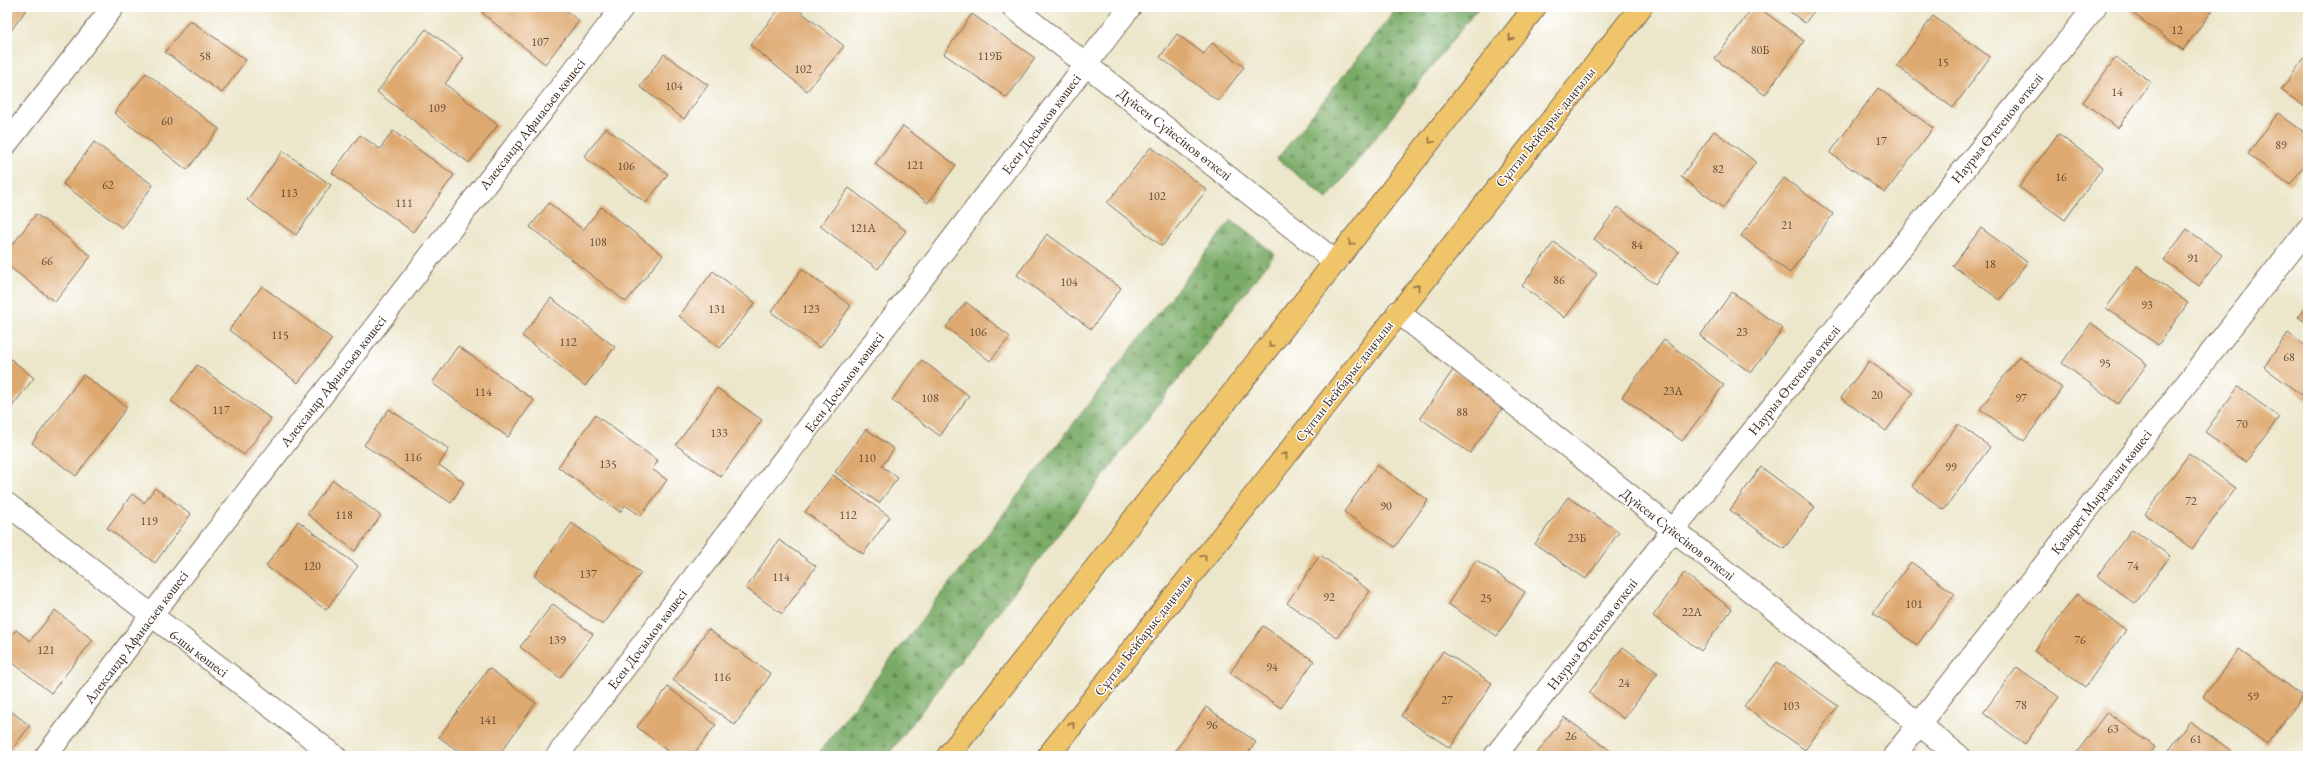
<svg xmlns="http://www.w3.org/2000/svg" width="2315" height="763" viewBox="0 0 2315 763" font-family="'EB Garamond',serif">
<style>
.forest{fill:url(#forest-firs);stroke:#5a6a42}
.building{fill:#dea96f}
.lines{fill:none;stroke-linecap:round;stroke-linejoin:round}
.minor-casing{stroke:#796c5a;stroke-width:24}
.major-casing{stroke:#796c5a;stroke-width:24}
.minor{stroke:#fff;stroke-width:22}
.major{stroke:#f0c469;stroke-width:22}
.oneway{stroke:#8c6f40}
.labels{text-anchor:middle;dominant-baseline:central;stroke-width:3;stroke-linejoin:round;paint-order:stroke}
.number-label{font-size:12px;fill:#644a32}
.street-label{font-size:14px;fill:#3b2a1e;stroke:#fff}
</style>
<defs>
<pattern id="forest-firs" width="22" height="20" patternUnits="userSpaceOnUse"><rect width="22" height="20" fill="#79ab66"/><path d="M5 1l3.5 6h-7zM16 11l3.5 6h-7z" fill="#648b53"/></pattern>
</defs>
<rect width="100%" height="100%" fill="#fff"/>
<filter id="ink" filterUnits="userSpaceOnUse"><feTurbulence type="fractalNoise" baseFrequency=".025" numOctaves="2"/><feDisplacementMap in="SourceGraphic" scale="8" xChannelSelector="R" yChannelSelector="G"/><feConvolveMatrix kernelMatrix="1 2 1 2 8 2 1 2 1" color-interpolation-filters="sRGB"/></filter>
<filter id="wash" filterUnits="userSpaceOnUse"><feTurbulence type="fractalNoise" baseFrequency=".012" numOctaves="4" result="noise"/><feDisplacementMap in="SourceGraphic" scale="16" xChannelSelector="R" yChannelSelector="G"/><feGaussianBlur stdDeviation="0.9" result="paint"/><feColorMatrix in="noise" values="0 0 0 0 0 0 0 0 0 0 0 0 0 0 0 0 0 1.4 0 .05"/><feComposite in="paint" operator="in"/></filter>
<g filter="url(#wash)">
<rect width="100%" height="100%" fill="#ece6ca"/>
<g class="forest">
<polygon points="1398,7 1479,7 1327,199 1277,159"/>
<polygon points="1231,220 1275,254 887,756 816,756"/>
</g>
<g id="blocks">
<g class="building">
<polygon points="7,7 28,7 10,32 7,29"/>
<polygon points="486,7 562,7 579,21 545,64 482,13"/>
<polygon points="781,7 795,7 844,46 807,91 750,45"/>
<polygon points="1753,7 1758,7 1804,41 1765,95 1715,59"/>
<polygon points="1784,7 1817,7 1805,23"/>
<polygon points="2133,7 2215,7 2183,50 2130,11"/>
<polygon points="972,14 1035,58 1007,98 944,54"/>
<polygon points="1933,16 1990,57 1953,108 1897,66"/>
<polygon points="190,20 246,60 222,93 165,52"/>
<polygon points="426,29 464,58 445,84 498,125 469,163 377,92"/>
<polygon points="1177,34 1204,54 1212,43 1244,67 1218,101 1160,57"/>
<polygon points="2308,53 2308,109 2281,90"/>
<polygon points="664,54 708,85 684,119 640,87"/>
<polygon points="2116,57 2151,82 2118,128 2083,102"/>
<polygon points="146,73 219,129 187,170 114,113"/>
<polygon points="1878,88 1933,128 1885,193 1830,153"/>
<polygon points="2278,113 2308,135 2308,160 2290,185 2248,154"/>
<polygon points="903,126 956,165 928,203 875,164"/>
<polygon points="606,128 668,174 646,203 584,157"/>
<polygon points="393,131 454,175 413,232 332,173 360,135 380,149"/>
<polygon points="1714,131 1756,162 1723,208 1681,177"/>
<polygon points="2058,134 2103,167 2065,220 2019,187"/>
<polygon points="94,142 153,185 122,228 63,184"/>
<polygon points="1151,147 1207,190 1162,246 1107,203"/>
<polygon points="283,151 331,185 296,235 247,200"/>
<polygon points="1784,178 1833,214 1790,273 1741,236"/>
<polygon points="849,188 906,231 878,269 820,226"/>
<polygon points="549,203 583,230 601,207 663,255 626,302 530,227"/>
<polygon points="1618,207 1679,252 1655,284 1594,239"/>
<polygon points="36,214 91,256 55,302 7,265 7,252"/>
<polygon points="1981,228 2027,262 2000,300 1953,266"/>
<polygon points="2187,229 2222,255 2199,286 2164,260"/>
<polygon points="1047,234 1121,288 1091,329 1017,275"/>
<polygon points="1554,242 1597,274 1565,318 1522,286"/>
<polygon points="2137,266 2188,303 2158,345 2106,308"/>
<polygon points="802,269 851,306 820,348 771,312"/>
<polygon points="713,271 755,303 720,348 679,316"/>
<polygon points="262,286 332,339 298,383 229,330"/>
<polygon points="1732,292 1783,329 1751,373 1700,336"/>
<polygon points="551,298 615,347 585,386 522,336"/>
<polygon points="966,302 1010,337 990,361 946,327"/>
<polygon points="2308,304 2308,324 2298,317"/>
<polygon points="2091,323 2147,364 2118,404 2062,363"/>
<polygon points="2288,333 2308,347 2308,400 2264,367"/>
<polygon points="1664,340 1724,385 1682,441 1622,397"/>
<polygon points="458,346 534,400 508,437 432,383"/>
<polygon points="7,356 34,378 7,413"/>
<polygon points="2019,356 2062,388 2024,441 1980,409"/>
<polygon points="922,360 969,396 940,436 892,400"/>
<polygon points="1869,361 1913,393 1886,431 1841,398"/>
<polygon points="197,365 271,419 244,455 171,401"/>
<polygon points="1453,370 1504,406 1470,453 1420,418"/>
<polygon points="83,375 127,407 76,476 32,443"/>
<polygon points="2238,387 2279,417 2246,462 2205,432"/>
<polygon points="717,388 762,420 721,477 676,445"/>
<polygon points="389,409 449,449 439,465 464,482 451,503 364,445"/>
<polygon points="595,415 658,461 652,469 667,480 641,516 625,505 620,512 558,467"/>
<polygon points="1958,424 1990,447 1944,510 1912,486"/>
<polygon points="866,429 894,449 882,466 898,478 879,503 835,472"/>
<polygon points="2189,454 2236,488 2192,549 2145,514"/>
<polygon points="1377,465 1428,500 1395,547 1344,512"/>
<polygon points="1761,467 1815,507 1784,549 1730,510"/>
<polygon points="833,475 890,517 863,554 805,512"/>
<polygon points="333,480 381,516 355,551 307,514"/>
<polygon points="155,488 191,514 155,563 107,528 132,494 144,503"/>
<polygon points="1568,497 1619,532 1586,579 1535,544"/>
<polygon points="298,521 358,566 326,610 266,566"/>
<polygon points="572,523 641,573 603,625 534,576"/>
<polygon points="2132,529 2170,556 2135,604 2097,576"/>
<polygon points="779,540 816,566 782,614 746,588"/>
<polygon points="1320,555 1370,591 1337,638 1287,603"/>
<polygon points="1476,560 1525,592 1497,636 1448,604"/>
<polygon points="1911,562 1955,594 1917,645 1873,613"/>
<polygon points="1684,573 1732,609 1701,651 1653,616"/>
<polygon points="2077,594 2126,630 2085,687 2034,651"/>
<polygon points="553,604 593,634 560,678 520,647"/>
<polygon points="55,610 93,640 51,693 7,658 7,641 16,630 30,641"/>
<polygon points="1263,626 1314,661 1281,708 1230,673"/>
<polygon points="708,629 771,674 735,725 673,680"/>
<polygon points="1623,647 1658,673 1624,719 1589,693"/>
<polygon points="2239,649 2303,696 2267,744 2203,697"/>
<polygon points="1443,651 1492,683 1450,748 1401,716"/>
<polygon points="1777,662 1838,706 1805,750 1744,706"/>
<polygon points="2017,667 2059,697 2025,744 1983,713"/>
<polygon points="489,668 536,703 498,756 465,756 439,737"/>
<polygon points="668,687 716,725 692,756 674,756 637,727"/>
<polygon points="1206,707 1256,742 1246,756 1176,756 1173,754"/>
<polygon points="7,708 30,726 7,755"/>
<polygon points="2107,712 2155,747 2149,756 2074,756"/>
<polygon points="1564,717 1618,756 1535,756"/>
<polygon points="2190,721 2238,756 2165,756"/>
</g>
</g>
</g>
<g filter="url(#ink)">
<use href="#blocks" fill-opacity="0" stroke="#796c5a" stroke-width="1"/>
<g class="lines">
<g class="minor-casing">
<g id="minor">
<polyline points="1013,7 1336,262"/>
<polyline points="7,143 113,7"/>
<polyline points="1398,312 1959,756"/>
<polyline points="7,504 335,756"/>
<polyline points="46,756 151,616 623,7"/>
<polyline points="557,756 1130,7"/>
<polyline points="1495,756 1673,530 2095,7"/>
<polyline points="1894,756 2308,229"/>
</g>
</g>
<g class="major-casing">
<g id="major">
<polyline points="948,756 1535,7"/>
<polyline points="1048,756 1641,7"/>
</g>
</g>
<use href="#minor" class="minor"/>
<use href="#major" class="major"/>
</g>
<defs><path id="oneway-chevron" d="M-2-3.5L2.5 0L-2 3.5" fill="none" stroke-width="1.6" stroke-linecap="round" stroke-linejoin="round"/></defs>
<g class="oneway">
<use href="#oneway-chevron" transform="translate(1511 38) rotate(128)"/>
<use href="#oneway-chevron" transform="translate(1431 141) rotate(128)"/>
<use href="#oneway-chevron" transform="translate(1351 243) rotate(128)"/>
<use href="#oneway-chevron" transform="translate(1417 287) rotate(-51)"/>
<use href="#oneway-chevron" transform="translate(1271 345) rotate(128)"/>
<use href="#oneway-chevron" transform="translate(1285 455) rotate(-52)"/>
<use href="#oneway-chevron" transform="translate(1204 557) rotate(-52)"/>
<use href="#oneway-chevron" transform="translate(1072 725) rotate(-52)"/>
</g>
</g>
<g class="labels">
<g class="number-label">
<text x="2177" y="30">12</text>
<text x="540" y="42">107</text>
<text x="1760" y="50">80Б</text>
<text x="205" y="56">58</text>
<text x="990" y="56">119Б</text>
<text x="1943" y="62">15</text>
<text x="803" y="69">102</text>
<text x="674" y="86">104</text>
<text x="2117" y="92">14</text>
<text x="437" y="108">109</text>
<text x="167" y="121">60</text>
<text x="1881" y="141">17</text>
<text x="2281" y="145">89</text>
<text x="915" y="165">121</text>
<text x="626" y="166">106</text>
<text x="1718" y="169">82</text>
<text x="2061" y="177">16</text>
<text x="108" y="185">62</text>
<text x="289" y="193">113</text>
<text x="1157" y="196">102</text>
<text x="404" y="203">111</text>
<text x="1787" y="225">21</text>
<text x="863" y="228">121А</text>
<text x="598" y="242">108</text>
<text x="1637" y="245">84</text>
<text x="2193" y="258">91</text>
<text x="47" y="261">66</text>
<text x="1990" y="264">18</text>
<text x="1559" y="280">86</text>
<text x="1069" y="282">104</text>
<text x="2147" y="305">93</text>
<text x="717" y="309">131</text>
<text x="811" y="309">123</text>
<text x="978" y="332">106</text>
<text x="1742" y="332">23</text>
<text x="280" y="335">115</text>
<text x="568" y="342">112</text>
<text x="2289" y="357">68</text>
<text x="2105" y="363">95</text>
<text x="1673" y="391">23А</text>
<text x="483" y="392">114</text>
<text x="1877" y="395">20</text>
<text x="930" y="398">108</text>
<text x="2021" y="398">97</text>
<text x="221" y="410">117</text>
<text x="1462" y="412">88</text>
<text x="2242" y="424">70</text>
<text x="719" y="433">133</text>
<text x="413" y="457">116</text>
<text x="867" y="458">110</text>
<text x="608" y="464">135</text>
<text x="1951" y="467">99</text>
<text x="2191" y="501">72</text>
<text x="1386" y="506">90</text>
<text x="344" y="515">118</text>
<text x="848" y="515">112</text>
<text x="149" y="521">119</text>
<text x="1577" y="538">23Б</text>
<text x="312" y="566">120</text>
<text x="2133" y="566">74</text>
<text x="588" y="574">137</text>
<text x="781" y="577">114</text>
<text x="1329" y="597">92</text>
<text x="1486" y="598">25</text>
<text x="1914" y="604">101</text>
<text x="1692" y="612">22А</text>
<text x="557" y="640">139</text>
<text x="2080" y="640">76</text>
<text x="46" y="650">121</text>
<text x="1272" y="667">94</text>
<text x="722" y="677">116</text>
<text x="1624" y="683">24</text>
<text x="2253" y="696">59</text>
<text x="1447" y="700">27</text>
<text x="2021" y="705">78</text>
<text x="1791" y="706">103</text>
<text x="488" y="720">141</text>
<text x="1212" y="725">96</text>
<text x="2113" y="729">63</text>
<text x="1571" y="736">26</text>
<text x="2196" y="739">61</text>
</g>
<g class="street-label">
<text transform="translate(532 124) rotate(-52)">Александр Афанасьев көшесі</text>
<text transform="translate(1041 124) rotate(-53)">Есен Досымов көшесі</text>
<text transform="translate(1545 127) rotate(-51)">Сұлтан Бейбарыс даңғылы</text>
<text transform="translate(1997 128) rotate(-51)">Наурыз Өтегенов өткелі</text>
<text transform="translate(1175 134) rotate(38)">Дүйсен Сүйесінов өткелі</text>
<text transform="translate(1794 380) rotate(-51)">Наурыз Өтегенов өткелі</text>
<text transform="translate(333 381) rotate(-52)">Александр Афанасьев көшесі</text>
<text transform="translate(1344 381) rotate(-52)">Сұлтан Бейбарыс даңғылы</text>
<text transform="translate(844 382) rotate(-53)">Есен Досымов көшесі</text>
<text transform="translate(2101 492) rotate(-52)">Қазырет Мырзағали көшесі</text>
<text transform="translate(1678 534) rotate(38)">Дүйсен Сүйесінов өткелі</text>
<text transform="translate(1592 634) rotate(-52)">Наурыз Өтегенов өткелі</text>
<text transform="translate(1143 635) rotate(-52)">Сұлтан Бейбарыс даңғылы</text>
<text transform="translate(136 637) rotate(-53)">Александр Афанасьев көшесі</text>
<text transform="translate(647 639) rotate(-53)">Есен Досымов көшесі</text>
<text transform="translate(199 653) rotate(37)">6-шы көшесі</text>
</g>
</g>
<rect width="2315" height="763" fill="none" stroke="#fff" stroke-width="24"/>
</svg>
